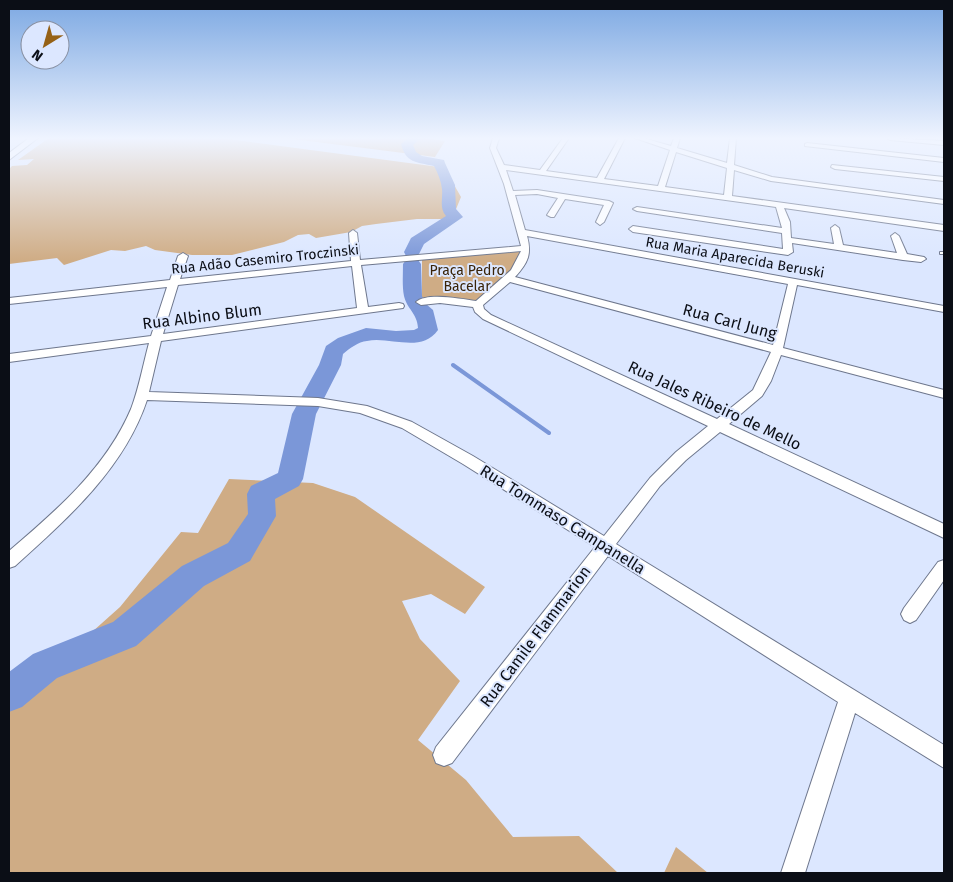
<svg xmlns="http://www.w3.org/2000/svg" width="953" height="882" viewBox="0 0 953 882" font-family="'Fira Sans',sans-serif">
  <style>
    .green { fill: #cfac85 }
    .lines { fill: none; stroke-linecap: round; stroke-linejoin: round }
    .stream { stroke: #7b97d8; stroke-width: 4 }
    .river { fill: #7b97d8; fill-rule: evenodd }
    .service-casing { stroke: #6e778d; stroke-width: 2 }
    .minor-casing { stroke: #6e778d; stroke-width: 2 }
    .secondary-casing { stroke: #6e778d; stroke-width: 2 }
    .service { fill: #fff; fill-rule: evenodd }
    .minor { fill: #fff; fill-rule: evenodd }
    .secondary { fill: #fff; fill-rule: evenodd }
    .labels { text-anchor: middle; stroke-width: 4; stroke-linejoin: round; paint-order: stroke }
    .far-street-label { font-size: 14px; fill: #0b0e16; stroke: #dce7ff }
    .far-park-label { font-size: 14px; fill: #3a2408; stroke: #dce7ff }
    .street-label { font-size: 16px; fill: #0b0e16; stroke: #dce7ff }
  </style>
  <rect width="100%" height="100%" fill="#dce7ff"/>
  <path class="green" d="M49,138H221L439,167L449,176L461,197L452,219H417L376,224L362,226L351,232L316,238L309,234L298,235L284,242L232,255H192L155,250L146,246L125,251L111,250L64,265L57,258L9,264V169L12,166L27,165L34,159L18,160Z
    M285,138H426L445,141L435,157Z
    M521,251L513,268L476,303L422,299V259Z
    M229,479L313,483L355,497L485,587L465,614L431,594L402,601L420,639L460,681L418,740L466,780L513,837L579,836L618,873H9V684L74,648L120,607L181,532L198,533Z
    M676,847L708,873H664Z"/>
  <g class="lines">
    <path class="stream" d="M419,336L422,339
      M453,365L549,433"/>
    <path class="river" d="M408,138H421L413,145L416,152L422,156L444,160L445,163L455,185L456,209L463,217L424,244L418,256H406L404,252L411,238L446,216C439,208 443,199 442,189C441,181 438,173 434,166C416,162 406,163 401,144Z
      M412,259L418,260L421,264L422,296L426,304L433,310L438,330C421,354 390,336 367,341C358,342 350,348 343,354L341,365L316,414L303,479L299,486L275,499L276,516L250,561L204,586L136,646L57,678L22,707L9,712V672L33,654L113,622L182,566L228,543L248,514L247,494L251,486L278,473L292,414L319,365L326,346L338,338L366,328L396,331L414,330L418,328C417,313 407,309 404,296C402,286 403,274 403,264L406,260Z"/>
    <g class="service-casing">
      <path id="service" d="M940,252H944V254H940Z"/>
    </g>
    <g class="minor-casing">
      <path id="minor" d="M493,138H499L496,148L504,165L540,170L563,138H569L546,171L597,178L619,138H625L604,179L658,186L670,150L635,138H643L671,146L674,138H680L677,148L727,163L730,138H736L734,165L772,177L944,200V204L771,181L734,170L732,196L944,225V231L784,208L790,222L791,238L834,244L831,228L835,225L839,228L843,245L897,253L891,236L895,233L899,236L907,254L924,257L926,259L921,262L903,260L792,243L793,252L788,255L633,232L629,229L633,226L783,249L782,233L637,211L633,209L637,207L782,228L776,207L506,170L513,191L537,190L609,201L613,203L604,222L600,225L596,222L604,205L565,199L554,217H551L547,215L558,198L537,194L515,195L525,230L944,306V312L797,285L783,348L944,390V398L781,355L771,381L762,396L729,424L944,524V538L720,432L686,460L660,486L616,544L944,745V768L855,713L805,873H781L838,702L608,556L452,763L444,766L436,763L433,755L436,747L595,547L463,464L402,428L360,413L318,406L147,400C124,469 67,519 15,566L9,568V551C56,511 106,468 131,409C139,388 143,365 149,343L9,362V354L151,336L167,287L9,304V298L170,280L178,256L183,253L188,256L180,279L351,261L349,233L353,230L357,233L360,260L521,246L504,184L490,148ZM676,152L727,168L724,195L665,187ZM527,236L788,284L773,345L515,277C528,263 532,254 527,236ZM521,251L511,270L476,301C461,299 427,292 416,302L421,305L440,303L473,307L475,312L483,319L708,426L676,452L650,478L604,536L473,456L412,422L367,406L318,398L149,392L161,341L403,308L404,306L403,304L399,303L368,307L361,265ZM352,266L357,308L163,334L178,285ZM510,282L771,352L753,390L717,419L491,315L484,309L483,305Z
        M887,138L944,141V145L890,140Z
        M807,143L944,158V162L805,146V144Z
        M832,165L944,177V181L835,169L831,167Z
        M944,560V580L916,620L910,623L904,620L901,614L904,608L938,562Z"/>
    </g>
    <g class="secondary-casing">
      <path id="secondary" d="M29,138H38L9,160V153Z"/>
    </g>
    <use href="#service" class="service"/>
    <use href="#minor" class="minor"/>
    <use href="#secondary" class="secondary"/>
  </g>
  <linearGradient id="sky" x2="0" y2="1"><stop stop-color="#7ca8e2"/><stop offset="0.53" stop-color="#eff4ff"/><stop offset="1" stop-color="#eff4ff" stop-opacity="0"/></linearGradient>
  <rect width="953" height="261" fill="url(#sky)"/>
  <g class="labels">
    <g class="far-street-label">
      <text transform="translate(735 257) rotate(10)" y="5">Rua Maria Aparecida Beruski</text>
      <text transform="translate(265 259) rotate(-6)" y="5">Rua Adão Casemiro Troczinski</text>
    </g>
    <g class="far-park-label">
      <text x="467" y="275">Praça Pedro<tspan x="467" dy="16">Bacelar</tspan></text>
    </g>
    <g class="street-label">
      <text transform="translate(202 316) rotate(-7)" y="6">Rua Albino Blum</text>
      <text transform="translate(730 321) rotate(15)" y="6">Rua Carl Jung</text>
      <text transform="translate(715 405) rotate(25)" y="6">Rua Jales Ribeiro de Mello</text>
      <text transform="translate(563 519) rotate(32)" y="6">Rua Tommaso Campanella</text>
      <text transform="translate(535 636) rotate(-53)" y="6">Rua Camile Flammarion</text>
    </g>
  </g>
  <rect width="953" height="882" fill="none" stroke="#0b0e16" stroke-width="20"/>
  <g transform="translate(45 45) rotate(217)"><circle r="24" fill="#dce7ff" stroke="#8890a2"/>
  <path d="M0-4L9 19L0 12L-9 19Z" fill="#956116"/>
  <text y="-8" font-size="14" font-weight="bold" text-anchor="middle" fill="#0b0e16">N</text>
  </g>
</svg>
